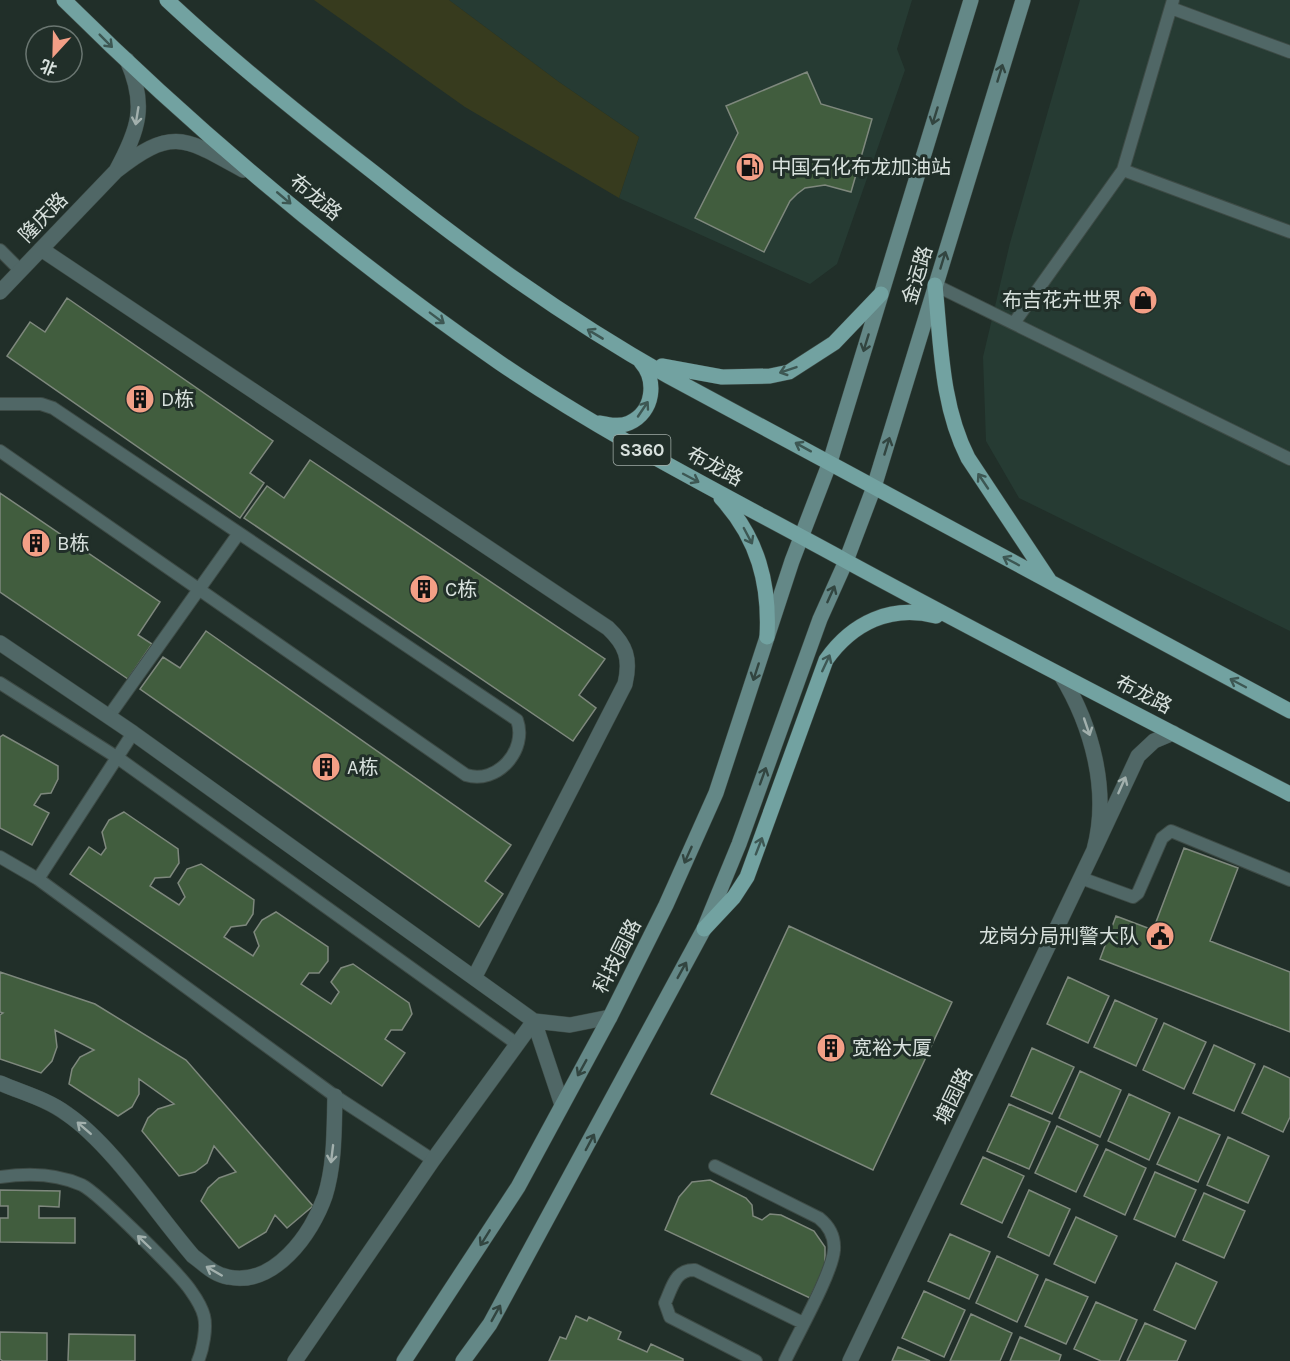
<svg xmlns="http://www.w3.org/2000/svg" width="1290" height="1361" viewBox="0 0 1290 1361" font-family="Karla,'Noto Sans SC',sans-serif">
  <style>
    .built { fill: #263b33 }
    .green { fill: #373b1e }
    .building { fill: #415d3e; stroke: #7e887d; stroke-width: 1.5 }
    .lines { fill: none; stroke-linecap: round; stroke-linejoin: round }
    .service-casing { stroke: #3e4b46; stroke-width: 14 }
    .minor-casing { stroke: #3e4b46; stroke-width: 16 }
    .secondary-casing { stroke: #3e4b46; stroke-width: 16 }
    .primary-casing { stroke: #3e4b46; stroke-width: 16 }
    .service { stroke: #506766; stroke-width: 12 }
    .minor { stroke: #506766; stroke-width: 15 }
    .secondary { stroke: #648887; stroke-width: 15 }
    .primary { stroke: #72a2a1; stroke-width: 15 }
    .oneway { stroke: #3d5753 }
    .oneway2 { stroke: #324540 }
    .oneway3 { stroke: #a2b0ad }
    .labels { text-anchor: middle; stroke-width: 6; stroke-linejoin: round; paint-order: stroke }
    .shield { fill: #212f29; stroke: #a1aca7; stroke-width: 1.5 }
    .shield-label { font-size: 18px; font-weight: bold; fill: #d8e1dd }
    .poi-label { font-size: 20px; fill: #d8e1dd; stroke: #212f29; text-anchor: start }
    .street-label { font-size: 20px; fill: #d8e1dd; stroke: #212f29 }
  </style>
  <rect width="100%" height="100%" fill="#212f29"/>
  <path class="built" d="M449,0H912L897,49L905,70L837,264L810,284L619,198L639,137L559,82Z
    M1080,0H1290V631L1019,498L986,441L983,357L1010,243Z"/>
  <path class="green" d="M314,0H449L559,82L639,137L619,198L465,107Z"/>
  <path class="building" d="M807,72L821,104L872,119L851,192L825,185L805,188L797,194L790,201L764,252L695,218L738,133L726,106Z
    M67,298L273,441L250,473L264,483L240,518L7,356L30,322L45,332Z
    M310,460L605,659L579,695L596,708L573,741L244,518L267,486L284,498Z
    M0,493L160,602L138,635L152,644L128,679L0,592Z
    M206,631L511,845L485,881L503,894L479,927L140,689L163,657L180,668Z
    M3,735L58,766V779L51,793L41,794L34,805L49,813L32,845L0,828V737Z
    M124,812L178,849L179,863L170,877L155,878L150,886L179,905L185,897L178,883L187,869L201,864L254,900L253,914L246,925L231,927L224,937L253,956L259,946L254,932L262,920L276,912L328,947V961L319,973H309L301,984L331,1004L339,992L331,982L341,968L353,964L409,1003L412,1014L402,1030H391L385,1039L405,1053L382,1086L70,874L89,847L101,855L106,848L102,832L109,820Z
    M1184,848L1238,868L1210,941L1290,972V1032L1100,959L1116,916L1153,930Z
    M789,926L952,1002L873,1170L711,1094Z
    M0,972L95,1004L186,1060L313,1206L287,1228L275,1215L266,1232L239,1248L201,1201L208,1188L219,1178L236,1172L214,1146L207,1163L195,1172L179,1176L142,1131L148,1118L158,1109L174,1104L139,1079V1094L132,1107L118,1116L69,1084L72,1069L80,1057L94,1050L55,1030L57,1047L52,1061L41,1073L0,1059V1015L3,1013L0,1012Z
    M1068,977L1109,996L1088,1043L1047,1024Z
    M1115,1000L1157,1019L1136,1066L1094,1047Z
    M1164,1023L1206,1042L1184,1089L1143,1070Z
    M1214,1045L1255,1064L1234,1111L1193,1093Z
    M1032,1048L1074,1067L1052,1114L1011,1096Z
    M1264,1066L1290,1078V1117L1283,1132L1242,1113Z
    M1080,1071L1121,1090L1100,1137L1059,1118Z
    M1129,1094L1170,1113L1149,1160L1108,1141Z
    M1009,1104L1050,1122L1029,1169L987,1151Z
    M1179,1117L1220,1135L1198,1182L1157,1164Z
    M1057,1126L1098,1145L1076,1192L1035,1173Z
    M1228,1137L1269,1156L1248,1203L1207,1185Z
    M1106,1149L1146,1168L1125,1215L1084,1196Z
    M983,1157L1024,1176L1002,1223L961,1204Z
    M1155,1172L1196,1190L1175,1237L1134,1219Z
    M710,1180L746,1198L752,1205L753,1216L762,1220L770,1214L781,1215L814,1231L825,1247V1266L810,1298L665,1230L679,1197L692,1182Z
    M0,1190L60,1191L59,1207L39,1206V1218H75V1243L0,1242V1218H8V1206H0Z
    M1029,1190L1070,1209L1049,1256L1008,1237Z
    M1204,1193L1245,1211L1224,1258L1183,1240Z
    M1076,1217L1117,1236L1095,1283L1054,1264Z
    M950,1234L990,1252L969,1299L928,1281Z
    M997,1256L1038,1275L1017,1322L976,1303Z
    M1176,1263L1217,1282L1195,1329L1154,1310Z
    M1046,1279L1088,1297L1066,1344L1025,1326Z
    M924,1291L965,1310L944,1357L902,1338Z
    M1096,1302L1137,1320L1119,1361H1101L1074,1349Z
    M971,1314L1012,1333L1000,1361H950Z
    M576,1316L587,1321L589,1317L621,1332L618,1339L647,1352L651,1344L683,1359V1361H549L560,1337L566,1339Z
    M1145,1323L1186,1341L1177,1361H1127Z
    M0,1332L47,1333V1361H3L0,1359Z
    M69,1334L135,1335V1361H68Z
    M1020,1337L1061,1355L1059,1361H1010Z
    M898,1347L930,1361H892Z"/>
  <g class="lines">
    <g class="service-casing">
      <path id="service" d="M1171,8L1290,52
        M1123,170L1290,232
        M0,250L20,270
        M935,285L1290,459
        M1014,323L1123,170L1173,0
        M0,404H41L53,408L517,720C528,750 497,785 466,775L0,451
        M0,683L118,758L517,1044
        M109,716L239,533
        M0,857L38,879L335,1096L433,1160
        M1081,878L1133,897L1138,893L1162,838L1171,831L1290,880
        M38,879L133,733
        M715,1166L819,1218C829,1226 835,1236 834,1250C832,1274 797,1335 785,1361
        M0,1177C27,1173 56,1173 82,1185C98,1193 180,1274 191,1291C196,1298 202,1308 204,1316C207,1328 203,1349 198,1361
        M756,1361L670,1317L665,1303C672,1288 675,1269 695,1270L803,1323"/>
    </g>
    <g class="minor-casing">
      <path id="minor" d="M127,60C147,105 139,129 116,171C172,127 184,137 243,170
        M41,249L608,628C626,645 631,659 625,684L474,978
        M0,292L116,171
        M0,643L133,733L534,1021L570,1025L610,1017
        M1061,675C1092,726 1110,791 1094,850L1138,756L1154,741L1173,733
        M534,1021L562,1105
        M0,1083C23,1093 47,1099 67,1114C112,1145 156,1213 193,1256C204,1264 214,1275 228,1277C274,1287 312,1234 325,1196C335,1164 334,1129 335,1096
        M295,1361L433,1160L534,1021
        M850,1361L1094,850"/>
    </g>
    <g class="secondary-casing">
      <path id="secondary" d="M404,1361L518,1187L610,1017L666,905L716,793L792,561L830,462L971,0
        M463,1361L490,1324L704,929L739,844L820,619L846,561L874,487L1023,0"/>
    </g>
    <g class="primary-casing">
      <path id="primary" d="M64,0C198,133 345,256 500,363C610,438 729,497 846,561C993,641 1142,717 1290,794
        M167,0C232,61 302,117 373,172C467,247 563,317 668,376L1290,711
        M935,285C941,344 941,405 968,458L1049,580
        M662,366L722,377L770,376L789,372L834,343L881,294
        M600,423C610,425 620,427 629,423C654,412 657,380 641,362
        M721,498C758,538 770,584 767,637
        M704,929L734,897L747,877L826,660C852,623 891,604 936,616"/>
    </g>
    <use href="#service" class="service"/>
    <use href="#minor" class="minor"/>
    <use href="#secondary" class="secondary"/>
    <use href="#primary" class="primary"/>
  </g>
  <defs><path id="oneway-shaft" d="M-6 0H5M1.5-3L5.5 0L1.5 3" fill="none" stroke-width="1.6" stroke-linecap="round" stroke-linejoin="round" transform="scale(1.5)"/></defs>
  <g class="oneway">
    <use href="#oneway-shaft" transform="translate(106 41) rotate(45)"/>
    <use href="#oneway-shaft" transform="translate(284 198) rotate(40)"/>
    <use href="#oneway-shaft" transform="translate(437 318) rotate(37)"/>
    <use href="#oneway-shaft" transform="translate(595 334) rotate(-149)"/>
    <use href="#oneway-shaft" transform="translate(788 370) rotate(161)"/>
    <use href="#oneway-shaft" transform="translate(643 409) rotate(-56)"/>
    <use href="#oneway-shaft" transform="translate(803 447) rotate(-151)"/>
    <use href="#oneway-shaft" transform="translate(691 478) rotate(28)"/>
    <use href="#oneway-shaft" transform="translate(983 481) rotate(-124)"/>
    <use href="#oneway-shaft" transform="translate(748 536) rotate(62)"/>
    <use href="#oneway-shaft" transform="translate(1011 561) rotate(-152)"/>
    <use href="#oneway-shaft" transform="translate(826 663) rotate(-65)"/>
    <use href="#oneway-shaft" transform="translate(1238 683) rotate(-152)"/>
    <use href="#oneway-shaft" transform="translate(759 846) rotate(-69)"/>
  </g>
  <g class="oneway2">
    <use href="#oneway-shaft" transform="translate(1000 73) rotate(-73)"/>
    <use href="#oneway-shaft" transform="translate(935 116) rotate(107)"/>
    <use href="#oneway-shaft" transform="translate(943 260) rotate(-73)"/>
    <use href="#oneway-shaft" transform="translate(866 343) rotate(107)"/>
    <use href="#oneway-shaft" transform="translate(887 446) rotate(-73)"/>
    <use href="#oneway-shaft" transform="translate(831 594) rotate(-66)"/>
    <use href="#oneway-shaft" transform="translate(756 672) rotate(108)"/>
    <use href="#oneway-shaft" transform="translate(763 776) rotate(-70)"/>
    <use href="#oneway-shaft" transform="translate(688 855) rotate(114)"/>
    <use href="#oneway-shaft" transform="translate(682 970) rotate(-61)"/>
    <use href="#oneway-shaft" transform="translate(582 1068) rotate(119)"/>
    <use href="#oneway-shaft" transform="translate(590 1142) rotate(-62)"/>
    <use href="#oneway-shaft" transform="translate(485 1238) rotate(122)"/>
    <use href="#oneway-shaft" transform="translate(496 1313) rotate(-61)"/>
  </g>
  <g class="oneway3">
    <use href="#oneway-shaft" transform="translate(137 116) rotate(99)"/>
    <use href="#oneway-shaft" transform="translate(1087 727) rotate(71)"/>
    <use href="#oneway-shaft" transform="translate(1122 785) rotate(-66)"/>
    <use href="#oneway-shaft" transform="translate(84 1128) rotate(-139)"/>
    <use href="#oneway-shaft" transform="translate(332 1154) rotate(97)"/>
    <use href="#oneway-shaft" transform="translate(144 1242) rotate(-136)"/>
    <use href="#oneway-shaft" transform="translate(214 1271) rotate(-150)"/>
  </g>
  <defs>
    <g id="fuel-disc" transform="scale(1.5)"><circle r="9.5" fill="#f39f86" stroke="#212f29"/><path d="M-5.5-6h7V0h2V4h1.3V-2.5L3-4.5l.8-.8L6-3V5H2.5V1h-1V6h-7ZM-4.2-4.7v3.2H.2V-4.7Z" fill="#111"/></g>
    <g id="shop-disc" transform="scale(1.5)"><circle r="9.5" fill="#f39f86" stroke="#212f29"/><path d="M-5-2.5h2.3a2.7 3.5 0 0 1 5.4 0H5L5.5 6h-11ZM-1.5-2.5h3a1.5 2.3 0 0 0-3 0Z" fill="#111"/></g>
    <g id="building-disc" transform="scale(1.5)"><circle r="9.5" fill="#f39f86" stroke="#212f29"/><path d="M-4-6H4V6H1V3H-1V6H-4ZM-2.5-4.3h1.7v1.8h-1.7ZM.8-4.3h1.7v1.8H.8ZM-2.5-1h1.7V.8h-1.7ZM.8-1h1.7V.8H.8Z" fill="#111"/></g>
    <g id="civic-disc" transform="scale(1.5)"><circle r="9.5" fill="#f39f86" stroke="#212f29"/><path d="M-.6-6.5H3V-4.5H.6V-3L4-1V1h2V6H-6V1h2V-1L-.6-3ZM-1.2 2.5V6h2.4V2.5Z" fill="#111"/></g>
  </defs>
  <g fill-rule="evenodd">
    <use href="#fuel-disc" x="750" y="167"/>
    <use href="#shop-disc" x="1143" y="300"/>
    <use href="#building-disc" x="140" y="399"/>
    <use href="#building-disc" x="36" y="543"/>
    <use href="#building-disc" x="424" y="589"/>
    <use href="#building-disc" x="326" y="767"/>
    <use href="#civic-disc" x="1160" y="936"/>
    <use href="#building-disc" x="831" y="1048"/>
  </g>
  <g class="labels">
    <rect class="shield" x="613.5" y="435" width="57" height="30" rx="4.5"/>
    <g class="shield-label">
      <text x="642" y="456">S360</text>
    </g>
    <g class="poi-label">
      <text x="771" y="174">中国石化布龙加油站</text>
      <text x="1122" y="307" text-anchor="end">布吉花卉世界</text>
      <text x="161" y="406">D栋</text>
      <text x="57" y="550">B栋</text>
      <text x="445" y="596">C栋</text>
      <text x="347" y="774">A栋</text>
      <text x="1139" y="943" text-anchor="end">龙岗分局刑警大队</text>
      <text x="852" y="1055">宽裕大厦</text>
    </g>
    <g class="street-label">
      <text transform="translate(316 197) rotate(39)" y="7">布龙路</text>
      <text transform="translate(43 217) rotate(-46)" y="7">隆庆路</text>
      <text transform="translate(917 275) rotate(-73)" y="7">金运路</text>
      <text transform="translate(715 466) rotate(28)" y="7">布龙路</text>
      <text transform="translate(1144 694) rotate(27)" y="7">布龙路</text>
      <text transform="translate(617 956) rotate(-63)" y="7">科技园路</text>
      <text transform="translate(953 1096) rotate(-64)" y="7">塘园路</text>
    </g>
  </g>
  <g transform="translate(54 54) rotate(202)"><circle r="28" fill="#212f29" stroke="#6a7671" stroke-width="1.5"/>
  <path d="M0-4.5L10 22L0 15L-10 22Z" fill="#f39f86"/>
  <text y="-9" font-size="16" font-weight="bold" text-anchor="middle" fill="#d8e1dd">北</text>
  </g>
</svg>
